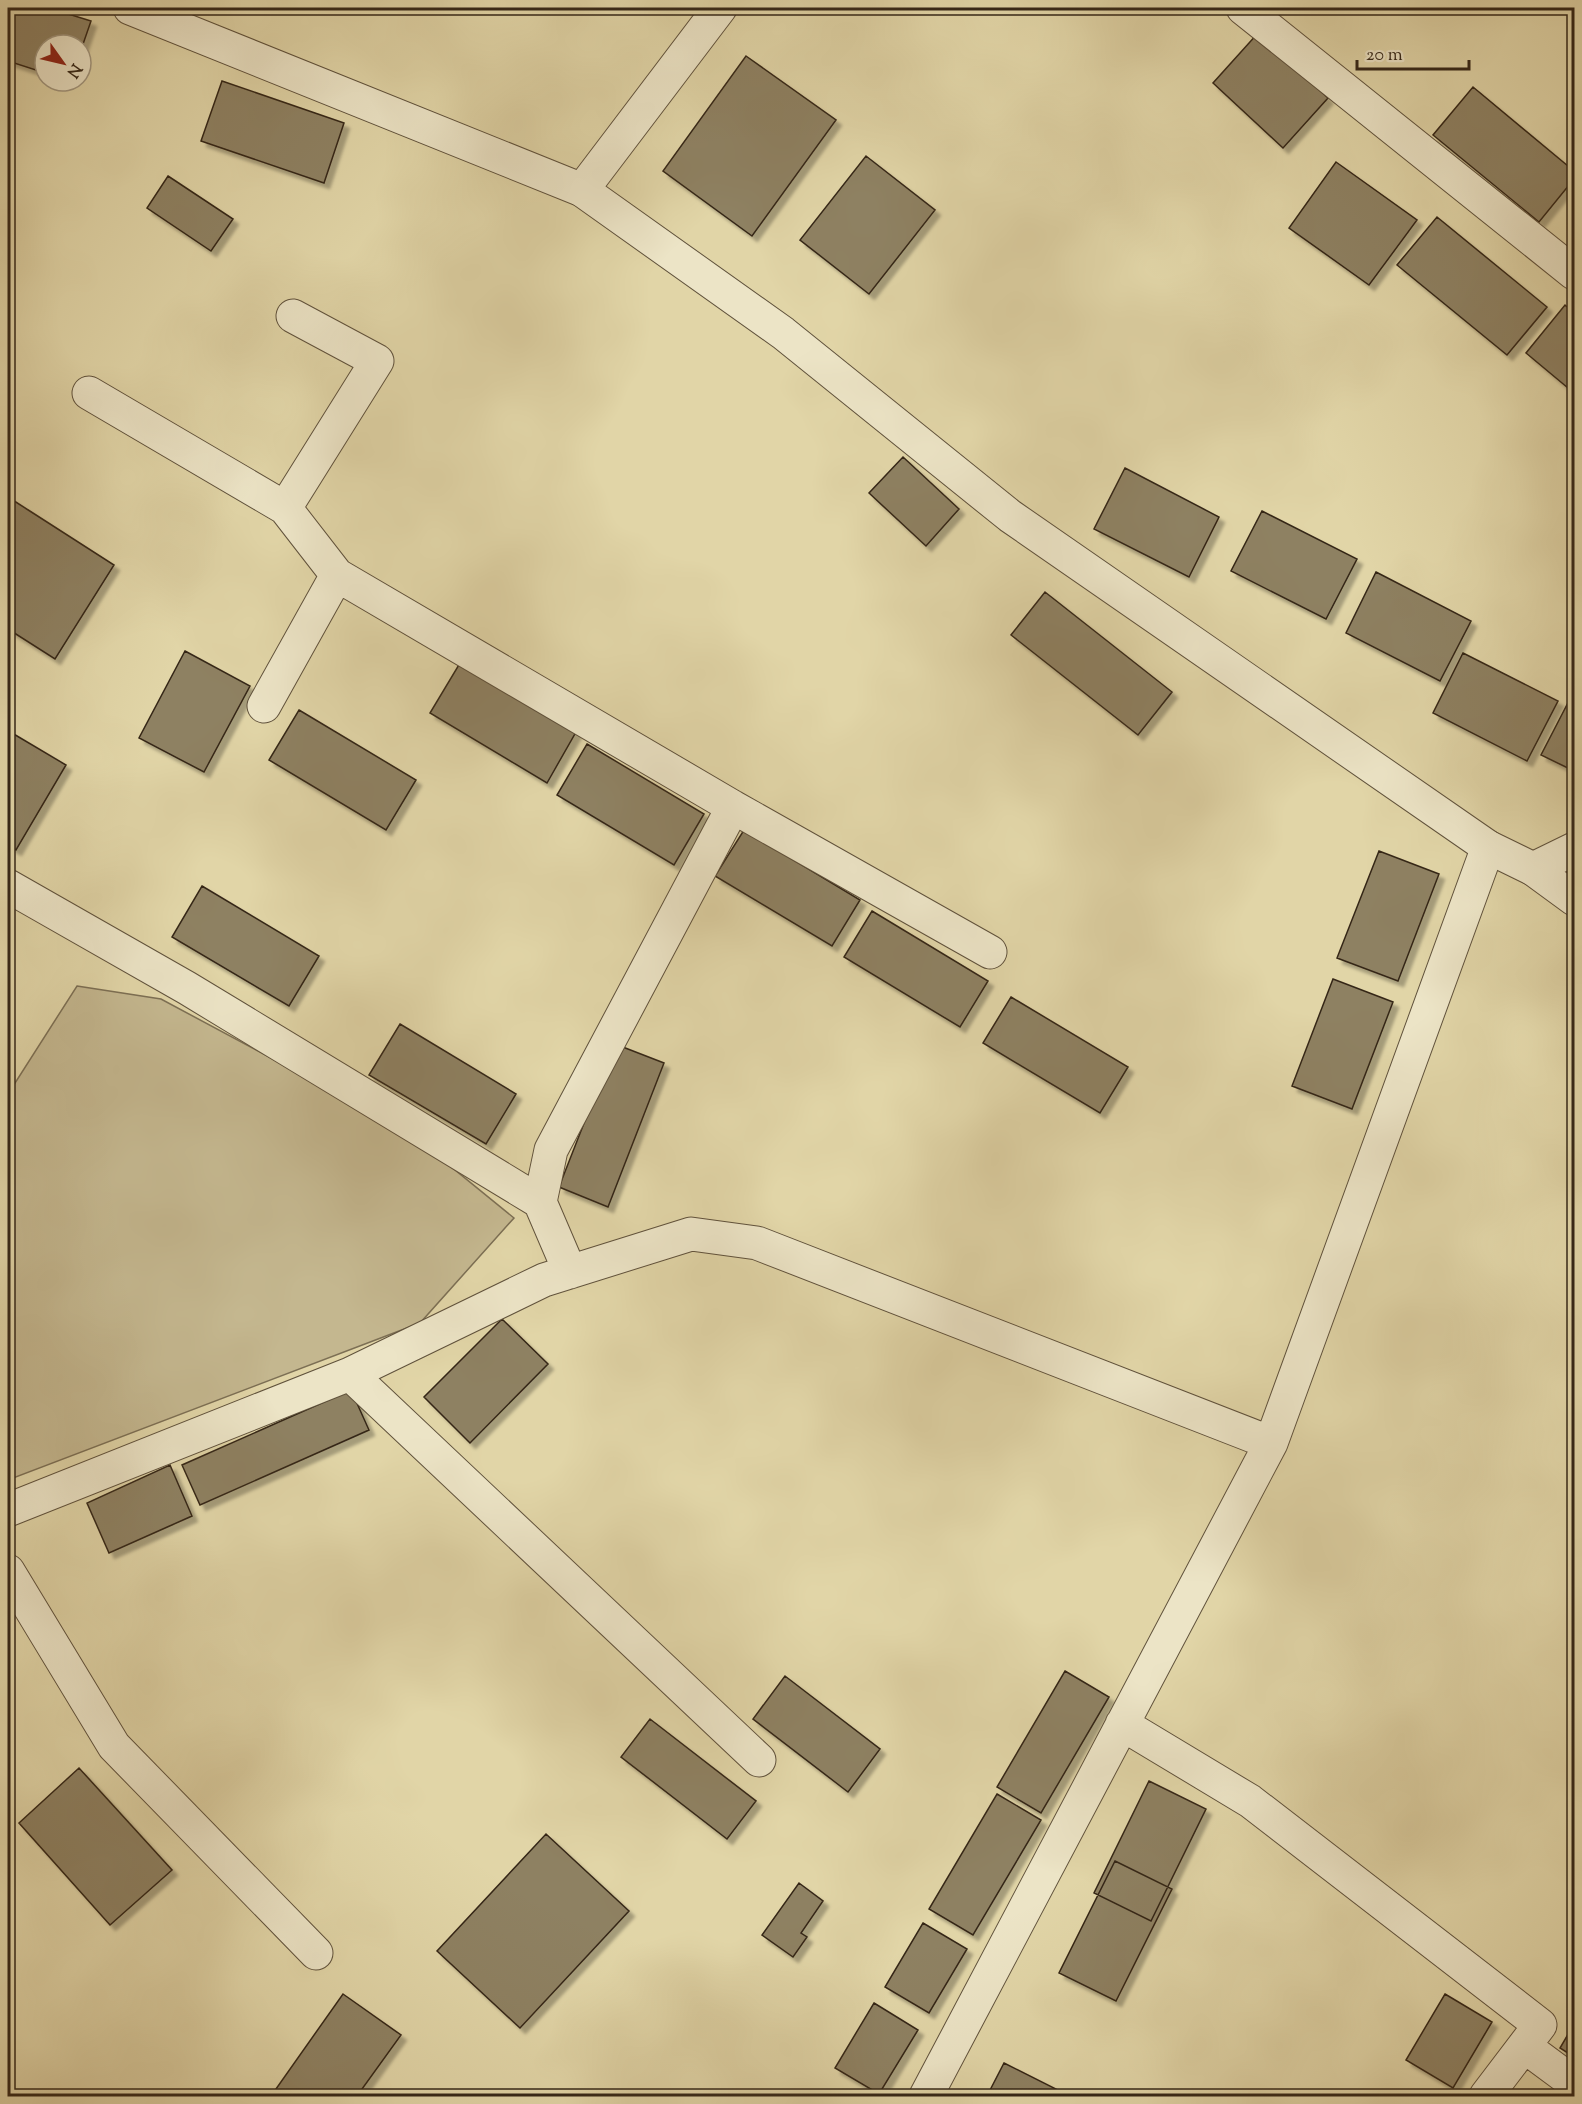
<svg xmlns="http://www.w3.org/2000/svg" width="1582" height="2104" viewBox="0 0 1582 2104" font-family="'Sorts Mill Goudy',serif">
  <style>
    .green { fill: #c4b78f; stroke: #7c6f54; stroke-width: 1.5 }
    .building { fill: #8e8162; stroke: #352718; stroke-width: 1.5; filter: url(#shadow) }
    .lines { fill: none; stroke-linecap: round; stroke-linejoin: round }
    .minor-casing { stroke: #60523c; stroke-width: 35 }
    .tertiary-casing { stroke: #60523c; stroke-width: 35 }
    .minor { stroke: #ece4c6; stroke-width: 33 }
    .tertiary { stroke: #ece4c6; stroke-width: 33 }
  </style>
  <defs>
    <filter id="shadow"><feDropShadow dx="5.5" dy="5.5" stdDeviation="1.5" flood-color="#0004"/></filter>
  </defs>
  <rect width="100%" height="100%" fill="#e1d5a7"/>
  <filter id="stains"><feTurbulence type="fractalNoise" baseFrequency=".00333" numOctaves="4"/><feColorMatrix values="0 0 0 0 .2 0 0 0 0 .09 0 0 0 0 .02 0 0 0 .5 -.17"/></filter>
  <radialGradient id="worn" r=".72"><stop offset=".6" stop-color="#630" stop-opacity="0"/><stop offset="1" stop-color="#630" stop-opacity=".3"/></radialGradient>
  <path class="green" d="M77,986L161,999L407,1131L514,1218L420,1323L8,1480V1094Z"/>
  <path class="building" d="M8,8H49L91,21L81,50V45H45V73L8,61Z
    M1258,33L1328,98L1283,148L1213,83Z
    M746,56L836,120L752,236L663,171Z
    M222,81L344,123L324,183L201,141Z
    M1473,87L1574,171V179L1539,222L1433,135Z
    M866,156L935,210L869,294L800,240Z
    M1336,162L1417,220L1369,285L1289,228Z
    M168,176L233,219L211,251L147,208Z
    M1437,217L1547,307L1507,355L1397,265Z
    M1565,305L1574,313V393L1526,353Z
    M903,457L959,509L926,546L869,493Z
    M1125,468L1219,517L1189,577L1094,529Z
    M8,497L114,565L55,659L8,629Z
    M1262,511L1357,559L1326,619L1231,571Z
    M1376,572L1471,621L1440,681L1346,633Z
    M1045,592L1172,692L1138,735L1011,635Z
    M185,651L250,686L204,772L139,738Z
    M1463,653L1558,701L1527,761L1433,713Z
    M460,663L576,732L547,783L430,713Z
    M1572,695L1574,696V771L1541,755Z
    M299,710L416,780L386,830L269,760Z
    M12,733L66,765L16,850L8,845V741Z
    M587,744L704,814L674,865L557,795Z
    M744,830L860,900L832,946L715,876Z
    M1379,851L1439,874L1398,981L1337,958Z
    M202,886L319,956L289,1006L172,937Z
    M872,911L988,981L960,1027L844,957Z
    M1333,979L1393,1002L1352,1109L1292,1086Z
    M1011,997L1128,1067L1100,1113L983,1043Z
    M400,1024L516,1094L486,1144L369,1075Z
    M615,1044L664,1063L608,1207L559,1187Z
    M502,1319L548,1364L470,1443L424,1397Z
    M351,1390L369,1430L200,1505L182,1465Z
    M170,1465L192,1516L109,1553L87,1503Z
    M1065,1671L1109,1697L1041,1813L997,1787Z
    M785,1676L880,1749L848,1792L753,1719Z
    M650,1719L756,1801L727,1839L621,1757Z
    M79,1768L172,1870L110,1925L19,1823Z
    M1149,1781L1206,1809L1151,1921L1094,1893Z
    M997,1794L1041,1820L973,1935L929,1909Z
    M546,1834L629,1911L520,2028L437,1951Z
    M1115,1861L1172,1889L1116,2001L1059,1973Z
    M799,1883L823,1901L801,1933L807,1937L793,1957L762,1935Z
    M923,1923L967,1949L929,2013L885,1987Z
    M343,1994L401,2035L357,2096H271Z
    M1445,1994L1492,2022L1453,2088L1406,2060Z
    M874,2003L918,2030L879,2094L835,2068Z
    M1574,2024V2057L1560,2048Z
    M1004,2063L1060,2091L1058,2096H987Z"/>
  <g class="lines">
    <g class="minor-casing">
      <path id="minor" d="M1243,8L1574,273
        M582,190L720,8
        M89,393L285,508L337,575
        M285,508L377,361L293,316
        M264,706L337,575L733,807
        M1533,869L1574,849
        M8,886L187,988L540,1202
        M570,1272L540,1202L551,1150L733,807L990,952
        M350,1374L759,1760
        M8,1510L350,1374L544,1280L691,1234L757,1243L1271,1443
        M8,1571L114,1746L316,1953
        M1122,1724L1250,1801L1540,2025L1486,2096
        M1524,2046L1574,2083
        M926,2096L1271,1443L1488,847"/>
    </g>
    <g class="tertiary-casing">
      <path id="tertiary" d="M130,8L582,190L783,333L1010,516L1488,847L1533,869L1574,899"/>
    </g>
    <use href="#minor" class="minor"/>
    <use href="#tertiary" class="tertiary"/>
  </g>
  <rect width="1582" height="2104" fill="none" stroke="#e1d5a7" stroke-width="30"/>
  <rect x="9" y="9" width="1564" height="2086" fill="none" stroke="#352718" stroke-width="3"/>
  <rect x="15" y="15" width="1552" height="2074" fill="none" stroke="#352718" stroke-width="1.5"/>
  <g transform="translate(63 63) rotate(124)"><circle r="28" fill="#ece4c6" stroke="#a39880" stroke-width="1.5"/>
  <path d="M0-4.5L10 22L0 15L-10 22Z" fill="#8f2418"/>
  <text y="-9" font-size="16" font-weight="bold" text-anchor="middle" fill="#352718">N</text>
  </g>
  <path d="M1357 60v9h112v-9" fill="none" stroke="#352718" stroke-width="3"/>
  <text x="1366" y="60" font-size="18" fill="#352718" stroke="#ece4c6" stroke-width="4.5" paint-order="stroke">20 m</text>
  <rect width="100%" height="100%" filter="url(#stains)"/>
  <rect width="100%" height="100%" fill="url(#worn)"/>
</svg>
